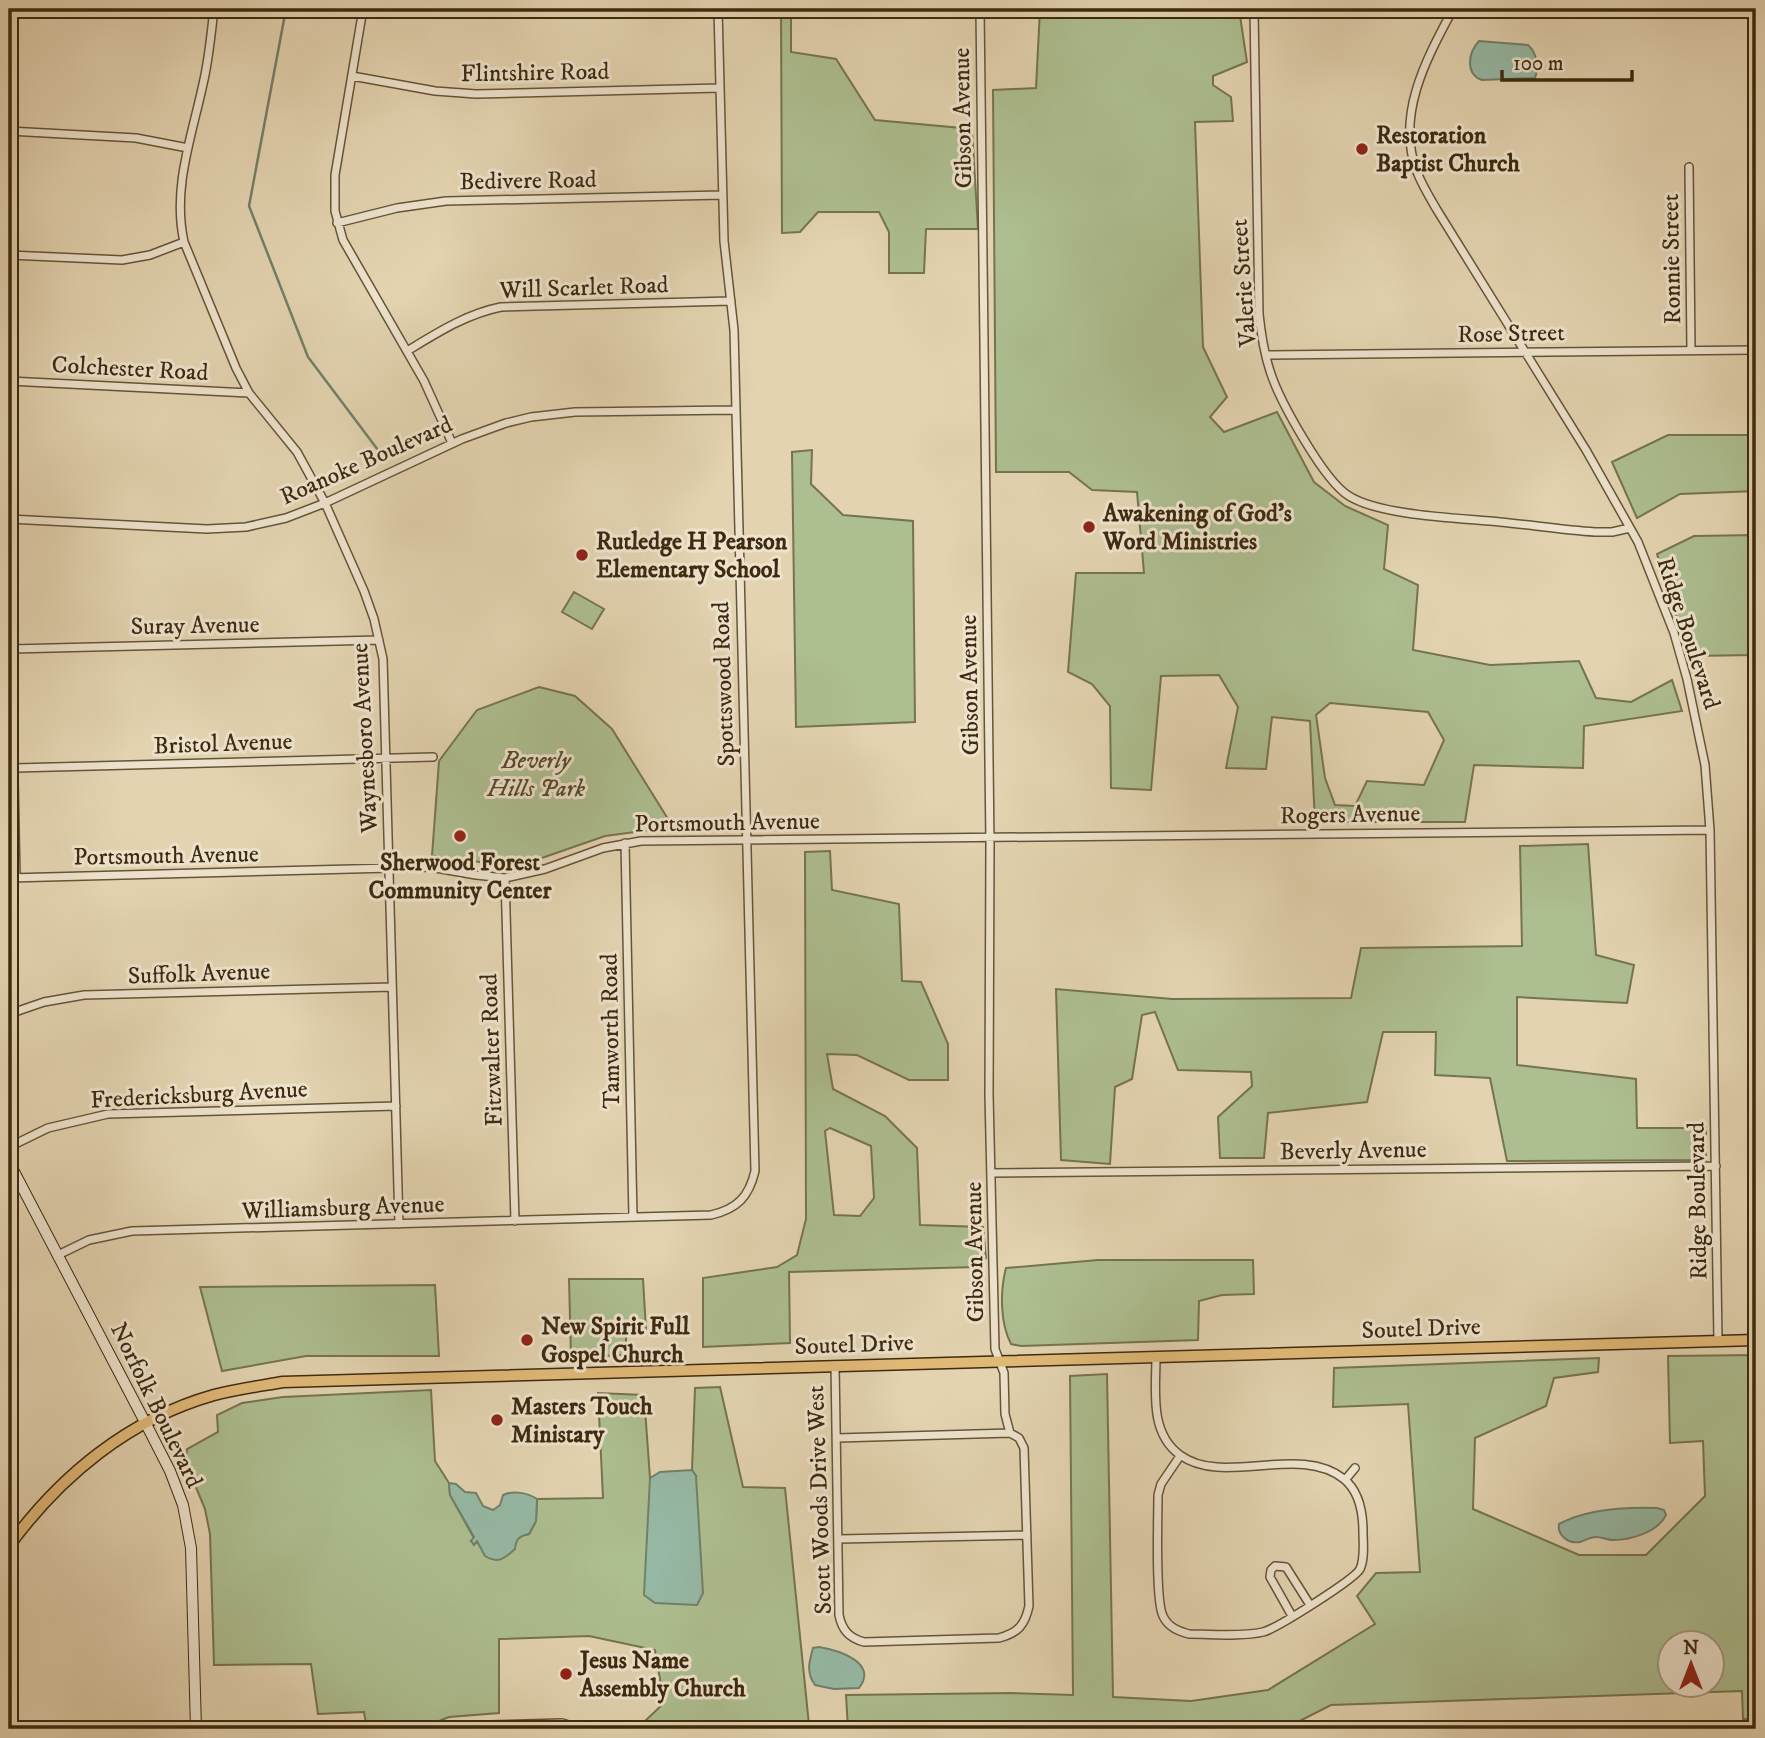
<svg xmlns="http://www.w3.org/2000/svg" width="1765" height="1738" viewBox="0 0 1765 1738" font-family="'IM FELL DW Pica',serif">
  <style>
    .green { fill: #adbe90; stroke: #757450; stroke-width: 2; fill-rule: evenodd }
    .water { fill: #96b9a5; stroke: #728069; stroke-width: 2 }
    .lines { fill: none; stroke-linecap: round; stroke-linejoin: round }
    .stream { stroke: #728069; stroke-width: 2.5 }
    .street-casing { stroke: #665438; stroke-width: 10 }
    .secondary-casing { stroke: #3d2a10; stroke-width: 12 }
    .primary-casing { stroke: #3d2a10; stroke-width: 13 }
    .street { stroke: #ede2cc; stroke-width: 7 }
    .secondary { stroke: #ede2cc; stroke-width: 10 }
    .primary { stroke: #e2ba78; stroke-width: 10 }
    .poi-dot { fill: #8f2418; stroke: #ede2cc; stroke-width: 2.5 }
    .labels { text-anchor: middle; stroke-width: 6; stroke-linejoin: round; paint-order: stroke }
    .street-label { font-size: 24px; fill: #3d2a10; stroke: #ede2cc }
    .poi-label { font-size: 24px; font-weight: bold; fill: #3d2a10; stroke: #ede2cc; text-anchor: start }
    .park-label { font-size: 24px; font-style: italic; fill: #53482a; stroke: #ede2cc }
  </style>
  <rect width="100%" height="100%" fill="#e3d3b0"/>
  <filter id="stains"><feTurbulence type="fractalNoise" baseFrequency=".00286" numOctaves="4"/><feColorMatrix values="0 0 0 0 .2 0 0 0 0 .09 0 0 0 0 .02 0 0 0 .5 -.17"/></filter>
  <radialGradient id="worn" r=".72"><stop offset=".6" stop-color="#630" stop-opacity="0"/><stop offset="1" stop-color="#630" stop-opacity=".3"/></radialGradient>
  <path class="green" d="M781,9H791V52L836,59L875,120L972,129L978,229H926L924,273H889V232L879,212H818L800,232L782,233Z
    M1040,9H1239L1247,62L1213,76V85L1231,97L1233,121L1195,122L1203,347L1227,397L1210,417L1224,432L1277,412L1314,482L1345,506L1388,525L1384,569L1418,585L1413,650L1490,665L1579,661L1596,698L1631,702L1672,680L1682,711L1584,726L1583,768L1474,765L1465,822H1315L1310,721L1272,717L1266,769L1226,768L1238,707L1219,675L1161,676L1151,790L1111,788L1110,706L1092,684L1068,672L1076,573H1144L1137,492L1092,490L1069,472H996L993,90L1036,88ZM1330,703L1428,712L1444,740L1424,785L1367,781L1355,806L1335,805L1325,778L1316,715Z
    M1668,435H1756V491L1680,494L1637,518L1612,462Z
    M812,450L811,484L843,515L913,521L915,722L796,727L792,452Z
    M1756,535V655L1689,656L1657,554L1694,536Z
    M574,592L604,609L592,629L562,612Z
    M539,687L575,696L612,729L673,827L605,836L539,859L503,865L432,856L439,761L477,710Z
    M1588,844L1596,955L1634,965L1627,1003L1517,997V1065L1636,1079L1637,1128H1706V1160L1507,1161L1490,1078L1435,1075L1436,1032H1383L1367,1102L1268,1113L1264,1158H1220L1218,1117L1252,1086L1251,1072L1178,1070L1155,1012L1142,1015L1132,1079L1115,1087L1110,1164L1061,1160L1056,989L1172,999L1351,998L1361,948L1522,946L1520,846Z
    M830,851L832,890L899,904L902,981L921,982L948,1044V1080H909L857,1055L827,1054L833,1089L885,1116L917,1148L920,1225L983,1227L986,1258L977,1267L789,1272L790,1343L703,1347V1278L777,1267L797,1255L806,1219L805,852ZM830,1128L871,1146L874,1198L860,1216L834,1215L825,1131Z
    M1098,1260H1253L1254,1294L1222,1295L1199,1301L1198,1340L1021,1346L1011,1344C1000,1323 1000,1291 1006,1268Z
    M569,1279H643L646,1330L626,1331V1355L571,1357Z
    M435,1285L439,1356H306L222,1371L200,1287Z
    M1756,1355V1719H1743L1742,1691L1331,1705L1284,1729H848L846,1695L1012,1693L1073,1695L1070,1376L1107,1374L1113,1697L1191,1701L1268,1690L1375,1624L1357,1596L1376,1573L1420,1572L1408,1404L1333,1407L1334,1368L1599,1358L1598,1372L1554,1378L1546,1406L1475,1438L1473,1509L1579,1555H1646L1705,1496L1703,1441L1670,1443L1668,1356ZM1670,1644H1712V1686H1670Z
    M720,1387L743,1487L785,1488L809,1725L781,1729H607L642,1724L664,1703L655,1650L589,1636L499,1639V1713L449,1717L419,1729H367L364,1712L318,1714L311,1664L214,1665L210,1534L205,1509L186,1463L187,1449L218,1432L217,1415L242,1403L283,1397L431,1390L435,1461L449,1483L450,1495L474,1538L471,1541L480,1544L515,1541L520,1536L529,1534L536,1521L537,1499L603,1498L598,1393L644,1395L650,1478L696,1476L692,1470L695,1388Z"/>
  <path class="water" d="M1479,41L1528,45C1537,53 1539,67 1535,78L1482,80C1465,74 1468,53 1479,41Z
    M692,1470L696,1476L703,1593L697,1605L655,1603L644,1595L650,1478L660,1472Z
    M449,1483L456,1484L465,1492L476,1493L483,1506L493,1510L500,1505L503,1495C514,1490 528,1493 537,1499L536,1521L529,1534C519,1536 516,1539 515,1549C504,1559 498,1564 485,1556L477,1541L474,1545L471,1541L474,1537L450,1495Z
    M1657,1508L1664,1510L1666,1515C1658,1532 1631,1540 1613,1540C1607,1540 1602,1537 1596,1537C1590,1537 1586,1540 1580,1542C1568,1544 1557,1535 1559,1524C1587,1509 1626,1507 1657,1508Z
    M819,1647C837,1650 879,1662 859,1688L834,1689L815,1685C806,1673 809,1662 813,1648Z"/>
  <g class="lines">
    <path class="stream" d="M286,9L249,206L308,357L384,458"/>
    <g class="street-casing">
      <path id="street" d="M214,9C211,34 209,59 203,84C192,136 172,188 184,242L236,368L249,393L297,452L325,503L364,591L374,619L383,659L399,1224
        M363,9L335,175V211L343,240L424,381L452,443
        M1254,9L1259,314C1261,333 1264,353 1270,371C1279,400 1324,481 1349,496C1381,516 1460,518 1500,522C1532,525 1563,530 1595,532H1612L1630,528
        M1453,9C1427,58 1395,115 1417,172C1422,185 1430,198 1437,210L1586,450L1638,542L1674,633L1687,679L1705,765L1710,830L1718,1341
        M352,76L435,91L476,94L720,88
        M9,131L136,138L188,148
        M1689,167L1691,350
        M337,223L397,208L446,201L722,195
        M9,255L122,260L150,255L184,242
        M407,351C437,333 466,314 501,307L731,301
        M1266,355L1756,350
        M9,381L249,393
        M9,519L207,529L246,527L286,518L325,503L462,439L506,423L531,417L575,412L736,410
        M9,536L16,878
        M11,649L379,640
        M15,768L433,757
        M625,843L633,1217
        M9,878L430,867L476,875L505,878L545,869L603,848L641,841L1710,830
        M505,878L515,1221
        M9,1014L44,1002L84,995L392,987
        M9,1147L48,1128L108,1114L396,1106
        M992,1173L1716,1166
        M58,1255L89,1240L132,1231L711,1215C737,1209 749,1197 755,1171L734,330L724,241L718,9
        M1156,1357C1156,1390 1149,1433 1180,1455C1224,1487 1299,1443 1344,1479C1360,1492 1363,1513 1363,1532C1363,1543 1365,1558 1360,1569C1355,1579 1276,1629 1263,1632C1240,1637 1213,1634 1189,1634C1178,1631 1168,1627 1163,1616C1155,1600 1158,1518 1158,1495L1161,1484L1180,1456
        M835,1365L839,1615C842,1630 849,1638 864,1642L999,1638C1018,1633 1025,1625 1029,1606L1024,1448L1019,1438L1010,1433L1005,1414L1004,1373L995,1349L989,1095L990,844L980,9
        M837,1438L1010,1433
        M1345,1480L1355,1468
        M839,1539L1027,1535
        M1292,1616L1270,1577L1271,1570L1275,1566L1286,1567L1310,1605
        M480,1729L490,1725L562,1723L566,1724L569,1729"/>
    </g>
    <g class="secondary-casing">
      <path id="secondary" d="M9,1162L146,1424L170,1471L183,1505L191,1548L196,1729"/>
    </g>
    <g class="primary-casing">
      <path id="primary" d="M9,1546C60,1476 129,1419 214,1395C237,1389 260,1386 283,1382L1756,1340"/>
    </g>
    <use href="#street" class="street"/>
    <use href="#secondary" class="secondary"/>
    <use href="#primary" class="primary"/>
  </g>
  <g class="poi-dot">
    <circle cx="1362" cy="149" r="7"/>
    <circle cx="1089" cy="527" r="7"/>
    <circle cx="582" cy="555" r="7"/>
    <circle cx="460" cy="836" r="7"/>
    <circle cx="527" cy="1340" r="7"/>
    <circle cx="497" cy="1420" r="7"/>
    <circle cx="566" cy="1674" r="7"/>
  </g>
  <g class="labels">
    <g class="street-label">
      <text transform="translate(535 72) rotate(-1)" y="8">Flintshire Road</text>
      <text transform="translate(962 118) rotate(-91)" y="8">Gibson Avenue</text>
      <text transform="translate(528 180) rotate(-1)" y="8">Bedivere Road</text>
      <text transform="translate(1671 259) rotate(-91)" y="8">Ronnie Street</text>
      <text transform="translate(1243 283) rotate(-94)" y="8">Valerie Street</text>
      <text transform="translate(584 287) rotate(-2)" y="8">Will Scarlet Road</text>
      <text transform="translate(1511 333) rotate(-1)" y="8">Rose Street</text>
      <text transform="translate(130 368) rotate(3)" y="8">Colchester Road</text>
      <text transform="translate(366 460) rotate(-24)" y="8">Roanoke Boulevard</text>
      <text transform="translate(195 625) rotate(-1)" y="8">Suray Avenue</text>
      <text transform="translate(1689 633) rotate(72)" y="8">Ridge Boulevard</text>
      <text transform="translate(723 684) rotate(-92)" y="8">Spottswood Road</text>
      <text transform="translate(969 685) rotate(-91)" y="8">Gibson Avenue</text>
      <text transform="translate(364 738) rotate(-93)" y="8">Waynesboro Avenue</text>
      <text transform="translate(223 743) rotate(-2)" y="8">Bristol Avenue</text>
      <text transform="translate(1350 814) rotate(-1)" y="8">Rogers Avenue</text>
      <text transform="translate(727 822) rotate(-1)" y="8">Portsmouth Avenue</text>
      <text transform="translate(166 855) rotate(-1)" y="8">Portsmouth Avenue</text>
      <text transform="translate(199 973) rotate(-2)" y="8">Suffolk Avenue</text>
      <text transform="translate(610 1031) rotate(-91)" y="8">Tamworth Road</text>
      <text transform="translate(491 1050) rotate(-92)" y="8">Fitzwalter Road</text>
      <text transform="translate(199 1094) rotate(-3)" y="8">Fredericksburg Avenue</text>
      <text transform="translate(1353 1150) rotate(-1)" y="8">Beverly Avenue</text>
      <text transform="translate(1697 1201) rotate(-91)" y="8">Ridge Boulevard</text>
      <text transform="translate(343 1207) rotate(-2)" y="8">Williamsburg Avenue</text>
      <text transform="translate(974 1252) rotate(-91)" y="8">Gibson Avenue</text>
      <text transform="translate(1421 1328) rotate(-2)" y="8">Soutel Drive</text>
      <text transform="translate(854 1344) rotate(-2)" y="8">Soutel Drive</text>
      <text transform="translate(157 1405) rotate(64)" y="8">Norfolk Boulevard</text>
      <text transform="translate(819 1500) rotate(-92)" y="8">Scott Woods Drive West</text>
    </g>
    <g class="poi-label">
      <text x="1376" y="143">Restoration<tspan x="1376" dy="28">Baptist Church</tspan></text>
      <text x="1103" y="521">Awakening of God's<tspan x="1103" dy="28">Word Ministries</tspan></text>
      <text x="596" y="549">Rutledge H Pearson<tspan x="596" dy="28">Elementary School</tspan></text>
      <text x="460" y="870" text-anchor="middle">Sherwood Forest<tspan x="460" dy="28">Community Center</tspan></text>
      <text x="541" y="1334">New Spirit Full<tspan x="541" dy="28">Gospel Church</tspan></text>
      <text x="511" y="1414">Masters Touch<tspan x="511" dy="28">Ministary</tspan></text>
      <text x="580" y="1668">Jesus Name<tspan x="580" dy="28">Assembly Church</tspan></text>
    </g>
    <g class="park-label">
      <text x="536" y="768">Beverly<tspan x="536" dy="28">Hills Park</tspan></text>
    </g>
  </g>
  <rect width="1765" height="1738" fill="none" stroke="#e3d3b0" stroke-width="35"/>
  <rect x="10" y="10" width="1744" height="1717" fill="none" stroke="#3d2a10" stroke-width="3.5"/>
  <rect x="18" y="18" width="1730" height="1703" fill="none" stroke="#3d2a10" stroke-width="2"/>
  <g transform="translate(1691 1664)"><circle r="33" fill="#ede2cc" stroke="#a79881" stroke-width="2"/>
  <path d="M0-5L12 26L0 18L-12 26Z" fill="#8f2418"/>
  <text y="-10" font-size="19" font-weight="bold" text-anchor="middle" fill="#3d2a10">N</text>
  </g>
  <path d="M1502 70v10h130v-10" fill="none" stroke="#3d2a10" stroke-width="3.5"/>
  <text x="1513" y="70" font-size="21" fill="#3d2a10" stroke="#ede2cc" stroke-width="5" paint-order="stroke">100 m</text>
  <rect width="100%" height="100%" filter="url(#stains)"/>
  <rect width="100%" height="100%" fill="url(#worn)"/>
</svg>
